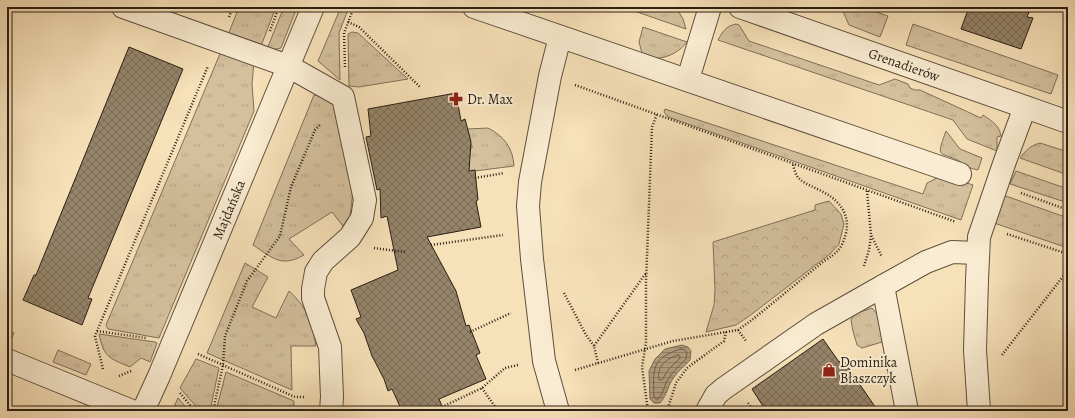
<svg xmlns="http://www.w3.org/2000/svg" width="1075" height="418" viewBox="0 0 1075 418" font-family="Alegreya,serif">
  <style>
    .grass { fill: url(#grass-tufts); stroke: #7f7058 }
    .forest { fill: url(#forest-crowns); stroke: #7f7058 }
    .water { fill: url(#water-rules); stroke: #7b6c55 }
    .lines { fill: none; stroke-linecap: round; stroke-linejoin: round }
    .shore { stroke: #6e5f4a; stroke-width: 1 }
    .building { fill: url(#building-cross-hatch); stroke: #2a1f14 }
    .minor-casing { stroke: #5d503d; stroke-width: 24 }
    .path { stroke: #2a1f14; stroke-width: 2.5; stroke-dasharray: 1 2; stroke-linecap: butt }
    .minor { stroke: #faecd2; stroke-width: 22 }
    .labels { text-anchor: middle; stroke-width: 4; stroke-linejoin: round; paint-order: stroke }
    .street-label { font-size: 14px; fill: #2a1f14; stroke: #faecd2 }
    .poi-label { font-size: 14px; fill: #2a1f14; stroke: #faecd2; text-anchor: start }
  </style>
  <defs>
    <pattern id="grass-tufts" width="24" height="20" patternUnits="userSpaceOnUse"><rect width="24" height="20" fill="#d4c09d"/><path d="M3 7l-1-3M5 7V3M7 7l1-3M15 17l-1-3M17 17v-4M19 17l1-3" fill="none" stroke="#b6a586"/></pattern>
    <pattern id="forest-crowns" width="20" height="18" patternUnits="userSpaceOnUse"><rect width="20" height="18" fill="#d4c09d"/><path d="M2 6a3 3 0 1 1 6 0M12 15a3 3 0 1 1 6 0" fill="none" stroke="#b6a586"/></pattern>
    <pattern id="water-rules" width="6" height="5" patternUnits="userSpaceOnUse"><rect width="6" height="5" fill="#b19f81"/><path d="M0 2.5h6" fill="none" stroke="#908168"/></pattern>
    <pattern id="building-cross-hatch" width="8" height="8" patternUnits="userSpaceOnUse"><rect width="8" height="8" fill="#95846a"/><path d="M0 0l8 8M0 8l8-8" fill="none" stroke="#7a6b56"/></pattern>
  </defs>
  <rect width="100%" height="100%" fill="#f7e1b9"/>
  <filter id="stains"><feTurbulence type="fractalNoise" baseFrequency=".005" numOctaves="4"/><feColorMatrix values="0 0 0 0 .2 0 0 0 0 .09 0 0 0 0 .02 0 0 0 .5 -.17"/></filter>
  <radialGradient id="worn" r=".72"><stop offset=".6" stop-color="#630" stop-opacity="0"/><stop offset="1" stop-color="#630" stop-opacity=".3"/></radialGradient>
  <path class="grass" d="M239,7H276L261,46L228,35Z
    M284,7H297L281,48L271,50L267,49Z
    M341,7H349L339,33L340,80L318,61Z
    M623,7L652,8L676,7L683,19L686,29Z
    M835,7H862L888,16L880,37L849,25L842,9Z
    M736,24L739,25L749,41L879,85L895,79L908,84L910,88L915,90H920L981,118L983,115C992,121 999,125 1001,136L997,137V151L967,139L953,120L718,40C723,31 726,26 736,24Z
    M913,24L1058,75L1051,94L906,45Z
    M643,27L687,42C681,50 669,58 658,58C653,58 647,54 642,53L639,42Z
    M352,32L358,33L408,79L359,87L349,86L348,34Z
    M222,49L254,61L252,84L254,111L159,338L108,329L106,325Z
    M314,95L327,97L335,102L354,183L350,216L343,226L332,212L289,239L304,255C281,268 273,258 253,245Z
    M665,109L923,194L927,183L937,178L954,184L962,181L973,185L961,220L668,117L664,112Z
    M488,128C504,136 513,148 514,166L467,172L463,150L472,148V145H470L467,129Z
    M946,131L960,149L982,158L978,170C974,169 969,168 966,166C964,165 963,163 961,162C940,150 935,161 946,131Z
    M1040,143L1068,152V175L1020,158C1026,150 1030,146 1040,143Z
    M1016,171L1068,189V203L1010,184Z
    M1003,195L1068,218V248L994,223Z
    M245,263L268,277L252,307L276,318L289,291C307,307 312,323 316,346H291L292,390L207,353Z
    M872,308L877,314L884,338L882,342L862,348L857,345L853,331L851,320L854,314Z
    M7,330L14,333L9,344H7Z
    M99,334L155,342L157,343L150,362L141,358L130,367C109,358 104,358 99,334Z
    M58,350L91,364L86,375L53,362Z
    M196,359L219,368L210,411H200L180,388Z
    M226,372L294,401V411H216Z
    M178,398L189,411H172Z"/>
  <path class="forest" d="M829,201L841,214L844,224L839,244L830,254L752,314L736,325L706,332L714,305L715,290L713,242L815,210V205Z"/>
  <path class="water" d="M682,345L688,347L691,351L690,360C685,366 678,371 674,377C668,385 667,395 660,403H654L650,399L649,371L655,359L665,349Z"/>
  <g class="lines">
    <path class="shore" d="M681,349L685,350L687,352L686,359C679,366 672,372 667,381C664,387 663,394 658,399H656L654,397C653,369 651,358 681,349Z
      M678,355L680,356V358L668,370L662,380H659C656,367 667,358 678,355Z"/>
  </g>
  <path class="building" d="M969,7H1031L1027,17L1033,18L1021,49L961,29Z
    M129,47L183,69L88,298L92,299L82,325L23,300L34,275H36Z
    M456,93L461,121L465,119L471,142L469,171L475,170L478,200L476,201L481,227L427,237L456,291L466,326L469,325L480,353L476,355L486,379L439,399L444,411H402L392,389L388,391L384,379L372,356L364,333L356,319L361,317L351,290L398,270L387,216L381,218L380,189L377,190L366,137L371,136L368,109Z
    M823,339L839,362L843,360L878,411H766L752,389Z"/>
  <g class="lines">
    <g class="minor-casing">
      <g id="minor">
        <path d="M123,7L288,66L343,97L365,200L362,218L350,237L323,261L316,272L313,289V298L330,347L332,397L331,411"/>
        <path d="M474,7L960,174"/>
        <path id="s1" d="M740,7L1068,122"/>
        <path d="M688,79L710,7"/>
        <path d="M883,286L907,411"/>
        <path d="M7,360L132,411"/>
        <path id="s2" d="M143,411L159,376L313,7"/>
        <path d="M558,411L544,361L532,259L528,206L530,182L550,76L560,37"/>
        <path d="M707,411L716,395L723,389L816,324L883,286L926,262L952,252L978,253"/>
        <path d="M979,411L975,350L977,280L979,237L1005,161L1025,107"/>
      </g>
    </g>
    <path class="path" d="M229,17L233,7
      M348,22L359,27L420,87
      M270,31L279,7
      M345,67L344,33L354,7
      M575,85L956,222
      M475,178L504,173
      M867,191L871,235L882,257
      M1021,193L1068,210
      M1007,234L1068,254
      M431,245L503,235
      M374,248L405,252
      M864,266L869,250L871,236
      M564,293L586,335L594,346
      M738,330L746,341
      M97,331L146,338
      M470,332L511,313
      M198,354L295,397H306
      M1002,355L1068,270
      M598,363L594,346L646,273
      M103,369L95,336L208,66
      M575,370L673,341L738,330L752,320L824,261C837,253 842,249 846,233C851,212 836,197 817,189C810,185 802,183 797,176C795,173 794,168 793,164
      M119,376L131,371
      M482,388L498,411
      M180,393L195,411
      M748,403L754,411
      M442,407L482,388L505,368L518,365
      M213,411L223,365L225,336L247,281L280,236L291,187L315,130L321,124
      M648,411L642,367L646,343V282L652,127L657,114
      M667,411L676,383L687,368L724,341L726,332"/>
    <use href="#minor" class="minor"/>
  </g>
  <defs>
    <g id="pharmacy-bare" transform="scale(1.08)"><path d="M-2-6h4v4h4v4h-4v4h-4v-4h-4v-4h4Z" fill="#8f2418" stroke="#faecd2" stroke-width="2.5" paint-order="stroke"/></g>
    <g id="shop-bare" transform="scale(1.08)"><path d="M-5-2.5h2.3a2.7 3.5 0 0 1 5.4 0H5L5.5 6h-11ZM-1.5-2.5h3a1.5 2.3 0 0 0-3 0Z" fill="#8f2418" stroke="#faecd2" stroke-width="2.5" paint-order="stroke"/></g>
  </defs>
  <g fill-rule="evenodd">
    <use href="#pharmacy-bare" x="456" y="99"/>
    <use href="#shop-bare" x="829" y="370"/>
  </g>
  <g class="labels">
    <g class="street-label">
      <text dy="5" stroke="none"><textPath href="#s1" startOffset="174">Grenadierów</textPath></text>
      <text dy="5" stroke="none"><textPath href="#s2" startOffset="219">Majdańska</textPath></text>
    </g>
    <g class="poi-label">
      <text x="467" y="104">Dr. Max</text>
      <text x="840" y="367">Dominika<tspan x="840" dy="16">Błaszczyk</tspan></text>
    </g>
  </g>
  <rect width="1075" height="418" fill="none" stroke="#f7e1b9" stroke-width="24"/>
  <rect x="8" y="8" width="1059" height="402" fill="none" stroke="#2a1f14" stroke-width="2"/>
  <rect x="12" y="12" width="1051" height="394" fill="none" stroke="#2a1f14"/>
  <rect width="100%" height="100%" filter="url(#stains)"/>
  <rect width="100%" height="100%" fill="url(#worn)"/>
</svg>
